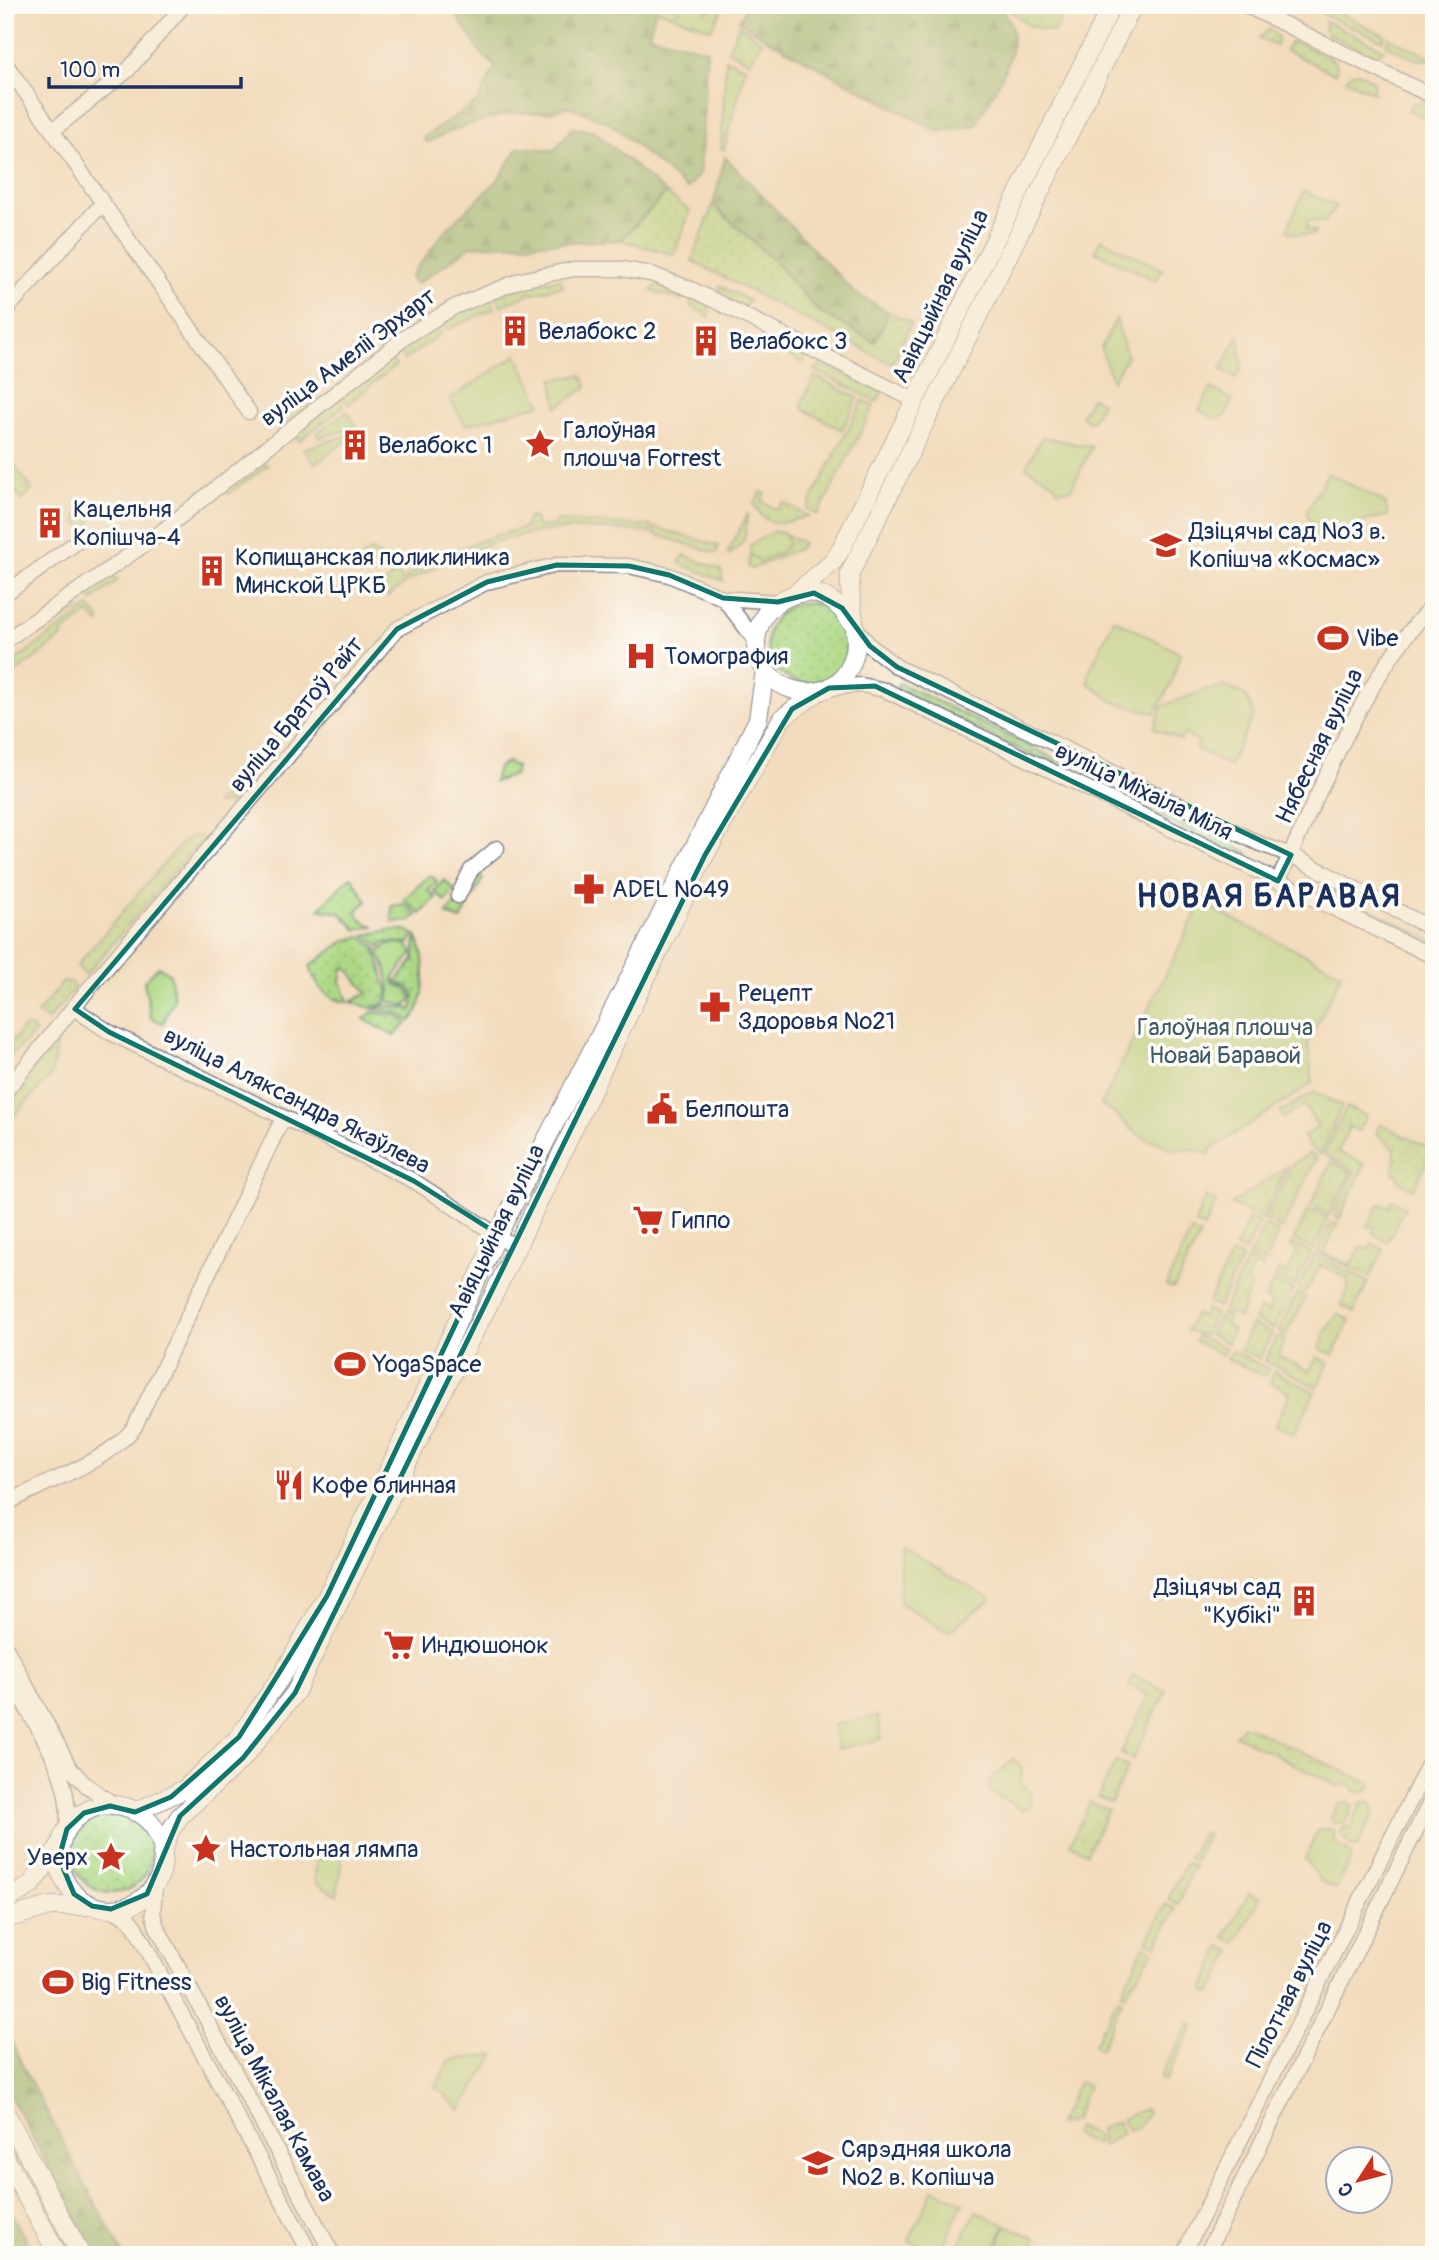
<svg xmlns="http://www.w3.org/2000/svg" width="1439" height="2260" viewBox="0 0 1439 2260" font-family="Pangolin,sans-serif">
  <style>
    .grass { fill: url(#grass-dots); stroke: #648470; stroke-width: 2 }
    .forest { fill: url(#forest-firs); stroke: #527468; stroke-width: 2 }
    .cemetery { fill: url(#cemetery-stones); stroke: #648470; stroke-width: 2 }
    .park { fill: #add883; stroke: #648470; stroke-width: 2 }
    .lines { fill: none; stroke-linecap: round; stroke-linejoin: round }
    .minor-casing { stroke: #87868e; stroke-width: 17 }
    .major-casing { stroke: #87868e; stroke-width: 20 }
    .minor { stroke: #fff; stroke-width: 14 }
    .major { stroke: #fff; stroke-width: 18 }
    .marked { fill: none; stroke: #0f766e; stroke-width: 5; stroke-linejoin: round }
    .labels { text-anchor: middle; stroke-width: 7; stroke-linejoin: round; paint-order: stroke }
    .street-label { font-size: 24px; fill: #1b2f5e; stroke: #fdfcf7 }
    .poi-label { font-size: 24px; fill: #1b2f5e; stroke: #fdfcf7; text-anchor: start }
    .park-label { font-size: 24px; fill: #405967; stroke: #fdfcf7 }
    .district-label { font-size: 32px; font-weight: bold; letter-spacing: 2px; fill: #1b2f5e; stroke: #fdfcf7 }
  </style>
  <defs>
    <pattern id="grass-dots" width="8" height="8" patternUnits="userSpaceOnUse" patternTransform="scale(1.75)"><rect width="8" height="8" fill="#add883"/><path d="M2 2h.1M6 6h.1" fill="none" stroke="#94ba74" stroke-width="1.8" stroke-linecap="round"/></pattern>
    <pattern id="forest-firs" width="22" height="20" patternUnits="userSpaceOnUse" patternTransform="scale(1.75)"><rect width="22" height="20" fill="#8ab871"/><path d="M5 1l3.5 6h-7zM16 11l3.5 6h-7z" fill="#709660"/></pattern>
    <pattern id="cemetery-stones" width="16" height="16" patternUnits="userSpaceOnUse" patternTransform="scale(1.75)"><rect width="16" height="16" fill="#add883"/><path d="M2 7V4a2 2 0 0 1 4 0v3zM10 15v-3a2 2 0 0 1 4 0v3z" fill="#94ba74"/></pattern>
  </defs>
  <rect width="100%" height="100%" fill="#fdfcf7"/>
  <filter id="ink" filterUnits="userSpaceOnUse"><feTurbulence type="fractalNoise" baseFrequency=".0143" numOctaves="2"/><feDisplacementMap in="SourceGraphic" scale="14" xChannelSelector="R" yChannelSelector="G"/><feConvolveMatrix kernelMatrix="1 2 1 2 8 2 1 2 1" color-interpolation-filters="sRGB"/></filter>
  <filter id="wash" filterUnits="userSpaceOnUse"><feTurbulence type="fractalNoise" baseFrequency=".00686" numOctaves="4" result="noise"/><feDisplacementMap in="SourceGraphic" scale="28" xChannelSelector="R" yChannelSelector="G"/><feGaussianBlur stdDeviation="1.57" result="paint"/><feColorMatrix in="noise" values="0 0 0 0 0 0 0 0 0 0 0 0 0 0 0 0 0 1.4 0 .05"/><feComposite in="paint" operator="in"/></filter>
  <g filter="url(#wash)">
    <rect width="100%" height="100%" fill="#f3dcbd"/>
    <path class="grass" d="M1004,5H1068L1054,32L1029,26Z
      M1324,6L1385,35L1383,41L1322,14Z
      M1325,21L1384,49L1375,57L1328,34L1324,28Z
      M739,25L762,41L750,62L728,50Z
      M1269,29L1278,37L1276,46L1259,38Z
      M1389,37L1390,38L1433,59L1418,60L1386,45Z
      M1296,42L1332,59L1337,66L1335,74L1285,50L1290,43Z
      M726,59L746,67L724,150L721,148Z
      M1359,72L1374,81L1373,93L1346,80L1352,73Z
      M1421,102L1434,108V122L1408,110L1413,104Z
      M666,193L690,211L674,255L621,240Z
      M713,205L772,259L818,311L874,342L889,312L911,323L892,364L692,261Z
      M560,279L564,286L529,294L501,306L496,295L525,285Z
      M657,285L685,293L682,300L651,291Z
      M720,286L750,301L742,308L718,297Z
      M491,297L495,308L447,330L441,320Z
      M692,297L709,305V317L690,306Z
      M436,323L442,333L404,360L399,350Z
      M786,344L799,349L805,358L804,364L776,350Z
      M390,358L396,365L348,404L341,395Z
      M822,364L882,392L877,402L815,370Z
      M815,376L858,398L842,430L803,409L801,404Z
      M338,398L344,406L299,441L293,433Z
      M302,399L309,407L286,424L281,415Z
      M863,400L874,406L818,515L807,509Z
      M347,411L356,425L354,428L318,438L317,433Z
      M348,435L351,438L315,464L303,449Z
      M259,460L268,465L228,494L225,489Z
      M12,462L32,490L22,501L13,488H5V468Z
      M761,492L765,493L762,501L778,510L783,502L808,516C784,522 768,532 754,504Z
      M76 519a8 8 0 1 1 16 0a8 8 0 1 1-16 0Z
      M748,513L744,541L730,555L727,554Z
      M534,517L538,527L555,525V521L651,526V533C555,521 492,533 408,582L405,577C444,554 481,537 525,528L528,518Z
      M654,527L719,546L716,553L654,534Z
      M785,534L803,543L798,549L751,569L748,567L750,555L761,561L781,552L787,538Z
      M371,551L387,559L369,566L362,557Z
      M684,555L721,570L723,581L679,563Z
      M397,572L405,584L387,597L382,585Z
      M111,575L118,580L92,601L87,593L90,586Z
      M70,602L77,604L79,609L39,634L34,628Z
      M767 643a40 40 0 1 1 80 0a40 40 0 1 1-80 0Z
      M89,607L101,621L98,623L89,613L63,632L61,639L5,680V668Z
      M899,683L1248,853L1246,858L896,690Z
      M245,770L250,774L249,785L230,804H216Z
      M192,836H201L202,839L85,976L77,965L184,840Z
      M351,876L367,901L357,910C358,920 365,923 374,926L357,930L340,913L319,909Z
      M480,876L483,878L461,920L446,914Z
      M1322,886L1434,941V953L1317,896Z
      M405,904L417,915L410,921L392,922V906Z
      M390,930H406L414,935L409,943L386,942L380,946L365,935Z
      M361,936L377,949L374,952C384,964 380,977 389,990L385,1003L371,1008L351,1002L368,993L346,967L343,968L341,981L348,1002C326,1000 315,985 310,966L345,941Z
      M416,936C427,957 428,1004 410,1021L396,1012L375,1009L385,1005L412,1009L414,995L409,987L396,982L414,960Z
      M63,982H71L75,988L48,1020L37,1014Z
      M372,1012L396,1015L407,1023L394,1036L364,1019Z
      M24,1027H32L35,1033L5,1061V1050Z
      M50,1043L56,1044L52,1074L5,1126V1098Z
      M1315,1092L1342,1106L1321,1154L1310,1148L1304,1136L1318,1127L1304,1105L1283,1118L1280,1112Z
      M1347,1107L1366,1116L1359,1131L1349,1127L1338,1152L1365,1164L1339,1219L1334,1216L1354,1171L1324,1154Z
      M1380,1124L1433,1150L1413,1190L1398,1180V1176L1393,1173L1395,1149L1376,1133Z
      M1310,1153L1317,1157L1282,1229L1265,1220L1292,1165Z
      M1331,1162L1351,1172L1329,1215L1311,1205Z
      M1287,1167L1262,1219L1231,1204Z
      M1206,1196L1216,1202L1204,1228L1195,1223Z
      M1392,1200L1405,1207L1387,1242L1373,1234L1375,1227L1368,1226L1379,1204L1388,1207Z
      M1308,1209L1328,1218L1313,1250L1294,1240Z
      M1249,1218L1259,1223L1245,1252L1236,1247Z
      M1331,1222L1337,1224L1324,1253L1350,1265L1362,1246L1369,1249L1372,1243L1384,1249L1370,1277L1317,1252Z
      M1264,1225L1278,1232L1266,1262L1250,1255Z
      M1191,1231L1200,1235L1174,1288L1166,1286Z
      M1291,1243L1311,1253L1295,1286L1275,1276L1279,1269L1286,1273L1297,1251L1290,1247Z
      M1232,1253L1242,1258L1218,1308L1208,1303Z
      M1315,1255L1368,1282L1354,1312L1341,1305L1348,1291V1279L1321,1265L1306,1292L1298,1288Z
      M1248,1258L1264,1265L1263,1269L1254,1266L1246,1282L1251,1285L1239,1318L1223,1310Z
      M1274,1280L1293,1290L1273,1329L1254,1320L1260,1309L1268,1312L1272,1303L1265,1299Z
      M1297,1292L1306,1297L1286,1335L1278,1331Z
      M1206,1309L1215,1314L1205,1335L1186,1331L1195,1314L1203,1317Z
      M1221,1313L1229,1317L1225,1325L1233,1329L1227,1343L1210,1335Z
      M1338,1313L1350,1320L1333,1355L1320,1349L1325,1332Z
      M1252,1324L1272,1333L1259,1359L1240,1350Z
      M1197,1336L1226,1348L1222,1355L1195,1341Z
      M1277,1336L1285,1339L1278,1356L1309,1371L1317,1357L1329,1363L1317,1387L1265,1361Z
      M1232,1351L1269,1369L1265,1376L1227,1359Z
      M1274,1371L1315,1392L1294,1434L1275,1425L1290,1393L1270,1382Z
      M1133,1675L1166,1691L1133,1759L1121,1753L1148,1695L1129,1685Z
      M1244,1725L1371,1784L1368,1791L1356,1792L1351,1785L1338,1786L1235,1735Z
      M1116,1761L1128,1767L1111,1803L1098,1797Z
      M1090,1802L1108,1810L1087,1853L1070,1844Z
      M1349,1802L1353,1807L1345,1823H1335L1331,1818L1339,1803Z
      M1362,1802H1369L1375,1810L1357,1847H1351L1341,1833L1343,1828L1350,1827Z
      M73 1854a39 39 0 1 1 78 0a39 39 0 1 1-78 0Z
      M1332,1829L1335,1833L1333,1838L1340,1848H1345L1352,1856L1336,1889L1320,1881L1305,1858L1318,1830Z
      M1202,1833L1207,1835L1195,1861L1189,1858Z
      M1186,1863L1194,1866L1178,1904L1168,1899Z
      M1249,1893L1260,1898L1236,1943L1224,1937Z
      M1166,1904L1176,1909L1156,1946L1147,1941Z
      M1144,1946L1153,1951L1125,1995L1121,1993Z
      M1220,1946L1232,1952L1210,1994L1204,1991Z
      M1118,1998L1122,2000L1101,2049L1094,2045Z
      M1190,2023L1194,2025L1165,2081L1159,2078Z
      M1079,2082L1088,2086L1074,2121L1057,2125Z
      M1145,2109L1148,2113L1141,2124L1129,2131L1121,2119Z
      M1117,2121L1123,2133L1101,2147L1100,2129Z
      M1077,2127L1096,2135V2145L1074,2135Z"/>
    <path class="forest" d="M450,5H657L649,35L707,50L700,174L687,189L610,123L568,106C550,114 540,113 521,113C496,114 448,131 427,143L423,138L478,101L495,67L480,52Z
      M747,5H995C1038,32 992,92 976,125L939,132L768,40L739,21Z
      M572,128L594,131L666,193L621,240L471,246L417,284L410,277L445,231L497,181L519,147L554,150Z
      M725,157L855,293L889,312L875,342L818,311L772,259L713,205Z
      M5,2028L26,2073L123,2255H96L5,2086Z
      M5,2202L34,2255H5Z"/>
    <path class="cemetery" d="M657,5H725L711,29L655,9Z"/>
    <path class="park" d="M1304,191L1336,206L1324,222L1308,220L1306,229L1316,231L1313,235L1294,234L1287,230Z
      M1101,239L1162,269L1156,281L1095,251Z
      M1116,319L1127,356L1112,381L1101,348Z
      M1239,335L1242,367L1236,378L1221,369Z
      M517,355L541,404L466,425L450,399Z
      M582,375L587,387L557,407L553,379Z
      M1211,388L1233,400L1225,416L1215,419L1199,410Z
      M1092,397L1102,403L1091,422L1081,416Z
      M1042,437L1092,447L1071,489L1058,491L1052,482L1026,467Z
      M1328,473L1384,502L1388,515L1317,535L1306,512Z
      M774,531L785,534L788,544L781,552L761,561L750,555V545Z
      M1114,619L1180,653L1171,684L1155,713L1114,702L1088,683L1089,672Z
      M1227,687L1245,695L1254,714L1229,766L1196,749L1199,742L1184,734L1180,740L1154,728L1162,706L1209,689Z
      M507,762L516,767L514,775L494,782L498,768Z
      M430,875L437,881L428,891L436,897L421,914L404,899Z
      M444,880L455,890L445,901L434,891Z
      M1201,903L1342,973L1308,1043L1313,1083L1210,1150V1154L1188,1149L1171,1150C1163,1140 1151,1143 1141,1136C1126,1127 1116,1111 1101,1105Z
      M400,943L408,945L413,953L394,977L395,984L407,989L412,997L407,1006L388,1001C393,988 386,965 378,953L388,944Z
      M159,966L170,974L174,999L163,1023L151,1018L144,981Z
      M900,1547L991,1599L948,1632L900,1603Z
      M877,1716L882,1739L838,1749L833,1725Z
      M1013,1759L1022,1767L1021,1783L1031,1792L1029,1806L1022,1810L989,1791V1781Z
      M343,1848L337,1895L315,1882L316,1861Z
      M495,2055L460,2110L436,2086L450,2060Z
      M933,2189L963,2202L939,2255L909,2241Z
      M976,2211L1005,2225L992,2255H955Z
      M1007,2225L1037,2239L1030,2255H993Z"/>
  </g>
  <g filter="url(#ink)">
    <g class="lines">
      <g class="minor-casing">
        <path id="minor" d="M1245,5L1434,97
          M5,63L249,412
          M52,131L128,70L184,5
          M5,311L103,203
          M5,594L81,539
          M723,598L756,641
          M853,624L870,646L897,667L1260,844L1291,855L1434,930
          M5,641L151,540L407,336L454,307L521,280L574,269H622L651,274L691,289L916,401
          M829,688L861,685L885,690L1434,957
          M1278,881C1321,791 1364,675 1434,604
          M458,896L471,870L497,848
          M75,1009L109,1032L414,1181L515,1247
          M5,1092L91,986L397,629L487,582L557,565L629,566L669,575L723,598L778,602
          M5,1505C48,1478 101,1467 134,1428L283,1118
          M5,1646L70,1768L86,1785L116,1806
          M5,1669C29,1718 75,1772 67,1829
          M155,1884L153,1914L157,1927L333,2255
          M111,1909L129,1919L135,1927L311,2255
          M1183,2255L1434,1753
          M1206,2255L1434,1794"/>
      </g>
      <g class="major-casing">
        <path id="major" d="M795,594L832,563L840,551L1112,5
          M852,623C840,605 824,589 800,593C785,596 769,606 762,620C730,687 839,726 855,652C859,635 848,596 850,573L1133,5
          M59 1857a52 52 0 1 1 104 0a52 52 0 1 1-104 0Z
          M135,1812L185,1789L239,1737L285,1671L327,1596L393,1461L498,1234L639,959L758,719L765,670
          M162,1854L170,1831L180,1816L243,1758L295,1693L433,1410L492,1298L705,855L782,718L818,692
          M5,1901L31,1885L61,1844
          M5,1919L50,1906H89
          M5,2112L81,2255
          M5,2157L58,2255"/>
      </g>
      <use href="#minor" class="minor"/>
      <use href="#major" class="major"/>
    </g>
  </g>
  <path d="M0 0H1439V2260H0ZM557,565L629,566L669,575L723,598L778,602L814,593L842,608L870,646L897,667L1291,855L1278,881L875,686L829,688L792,709L705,855L295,1693L243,1758L180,1816L147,1894L111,1909L92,1906L74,1894L59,1858L67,1829L84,1813L110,1806L135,1812L171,1797L239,1737L327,1596L498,1234L414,1181L109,1032L75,1009L397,629L487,582Z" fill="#f3dcbd" fill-opacity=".55" fill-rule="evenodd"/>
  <path class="marked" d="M557,565L629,566L669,575L723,598L778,602L814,593L842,608L870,646L897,667L1291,855L1278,881L875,686L829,688L792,709L705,855L295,1693L243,1758L180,1816L147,1894L111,1909L92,1906L74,1894L59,1858L67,1829L84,1813L110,1806L135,1812L171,1797L239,1737L327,1596L498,1234L414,1181L109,1032L75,1009L397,629L487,582Z"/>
  <defs>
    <g id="building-bare" transform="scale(2.415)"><path d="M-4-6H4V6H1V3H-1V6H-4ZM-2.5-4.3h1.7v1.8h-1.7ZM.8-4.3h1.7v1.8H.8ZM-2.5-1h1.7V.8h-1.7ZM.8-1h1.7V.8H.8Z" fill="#c8321e" stroke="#fdfcf7" stroke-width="2.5" paint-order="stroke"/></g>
    <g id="sight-bare" transform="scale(2.415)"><path d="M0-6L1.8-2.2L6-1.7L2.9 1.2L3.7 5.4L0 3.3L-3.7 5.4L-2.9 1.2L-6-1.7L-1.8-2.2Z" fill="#c8321e" stroke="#fdfcf7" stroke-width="2.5" paint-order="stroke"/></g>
    <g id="school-bare" transform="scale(2.415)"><path d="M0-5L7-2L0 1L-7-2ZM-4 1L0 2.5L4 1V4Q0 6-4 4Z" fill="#c8321e" stroke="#fdfcf7" stroke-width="2.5" paint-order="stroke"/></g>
    <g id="stadium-bare" transform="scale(2.415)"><path d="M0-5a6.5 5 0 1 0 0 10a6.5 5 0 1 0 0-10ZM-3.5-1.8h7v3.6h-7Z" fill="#c8321e" stroke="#fdfcf7" stroke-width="2.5" paint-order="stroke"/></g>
    <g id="hospital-bare" transform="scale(2.415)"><path d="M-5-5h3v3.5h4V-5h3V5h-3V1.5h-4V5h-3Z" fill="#c8321e" stroke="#fdfcf7" stroke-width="2.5" paint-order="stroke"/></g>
    <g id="pharmacy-bare" transform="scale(2.415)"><path d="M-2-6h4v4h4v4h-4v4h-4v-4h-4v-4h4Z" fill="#c8321e" stroke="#fdfcf7" stroke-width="2.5" paint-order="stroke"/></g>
    <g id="civic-bare" transform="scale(2.415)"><path d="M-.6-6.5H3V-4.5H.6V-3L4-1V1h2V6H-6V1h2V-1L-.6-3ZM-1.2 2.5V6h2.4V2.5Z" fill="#c8321e" stroke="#fdfcf7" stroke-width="2.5" paint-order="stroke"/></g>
    <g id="supermarket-bare" transform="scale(2.415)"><path d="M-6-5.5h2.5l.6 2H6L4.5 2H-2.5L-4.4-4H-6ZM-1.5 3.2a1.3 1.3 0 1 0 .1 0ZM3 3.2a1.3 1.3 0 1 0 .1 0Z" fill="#c8321e" stroke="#fdfcf7" stroke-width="2.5" paint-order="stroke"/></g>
    <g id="restaurant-bare" transform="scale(2.415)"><path d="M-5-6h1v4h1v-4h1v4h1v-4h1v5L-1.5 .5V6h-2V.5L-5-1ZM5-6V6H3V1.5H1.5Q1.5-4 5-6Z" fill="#c8321e" stroke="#fdfcf7" stroke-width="2.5" paint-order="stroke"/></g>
  </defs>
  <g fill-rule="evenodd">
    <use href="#building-bare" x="515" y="331"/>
    <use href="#building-bare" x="706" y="341"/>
    <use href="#sight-bare" x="540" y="444"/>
    <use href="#building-bare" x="355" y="445"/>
    <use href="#building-bare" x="50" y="523"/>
    <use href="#school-bare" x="1166" y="545"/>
    <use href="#building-bare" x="212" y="571"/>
    <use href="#stadium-bare" x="1333" y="638"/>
    <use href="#hospital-bare" x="641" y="656"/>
    <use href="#pharmacy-bare" x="589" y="889"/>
    <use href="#pharmacy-bare" x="715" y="1007"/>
    <use href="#civic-bare" x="662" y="1109"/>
    <use href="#supermarket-bare" x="648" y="1220"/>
    <use href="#stadium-bare" x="350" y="1364"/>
    <use href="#restaurant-bare" x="289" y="1485"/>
    <use href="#building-bare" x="1304" y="1601"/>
    <use href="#supermarket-bare" x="399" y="1645"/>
    <use href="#sight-bare" x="206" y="1849"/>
    <use href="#sight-bare" x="111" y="1857"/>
    <use href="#stadium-bare" x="58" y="1982"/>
    <use href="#school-bare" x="818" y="2163"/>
  </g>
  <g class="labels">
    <g class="street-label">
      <text transform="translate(940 296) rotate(-64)" y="8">Авіяцыйная вуліца</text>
      <text transform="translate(348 357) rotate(-37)" y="8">вуліца Амеліі Эрхарт</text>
      <text transform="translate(296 714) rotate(-50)" y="8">вуліца Братоў Райт</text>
      <text transform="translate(1319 746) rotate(-64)" y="8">Нябесная вуліца</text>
      <text transform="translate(1144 791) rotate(26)" y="8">вуліца Міхаіла Міля</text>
      <text transform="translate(297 1100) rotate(27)" y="8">вуліца Аляксандра Якаўлева</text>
      <text transform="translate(496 1231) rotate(-64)" y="8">Авіяцыйная вуліца</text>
      <text transform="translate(1289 1994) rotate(-63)" y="8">Пілотная вуліца</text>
      <text transform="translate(275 2098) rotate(62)" y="8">вуліца Мікалая Камава</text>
    </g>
    <g class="poi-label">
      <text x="538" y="339">Велабокс 2</text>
      <text x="729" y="349">Велабокс 3</text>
      <text x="563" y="438">Галоўная<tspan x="563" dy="28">плошча Forrest</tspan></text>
      <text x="378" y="453">Велабокс 1</text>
      <text x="73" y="517">Кацельня<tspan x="73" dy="28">Копішча-4</tspan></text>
      <text x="1189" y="539">Дзіцячы сад №3 в.<tspan x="1189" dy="28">Копішча «Космас»</tspan></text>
      <text x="235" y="565">Копищанская поликлиника<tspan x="235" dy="28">Минской ЦРКБ</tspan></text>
      <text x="1356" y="646">Vibe</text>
      <text x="664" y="664">Томография</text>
      <text x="612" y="897">ADEL №49</text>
      <text x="738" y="1001">Рецепт<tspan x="738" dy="28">Здоровья №21</tspan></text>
      <text x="685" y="1117">Белпошта</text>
      <text x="671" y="1228">Гиппо</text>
      <text x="373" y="1372">YogaSpace</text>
      <text x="312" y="1493">Кофе блинная</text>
      <text x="1281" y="1595" text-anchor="end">Дзіцячы сад<tspan x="1281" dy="28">"Кубікі"</tspan></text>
      <text x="422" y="1653">Индюшонок</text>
      <text x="229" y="1857">Настольная лямпа</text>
      <text x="88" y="1865" text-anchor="end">Уверх</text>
      <text x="81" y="1990">Big Fitness</text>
      <text x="841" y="2157">Сярэдняя школа<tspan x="841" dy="28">№2 в. Копішча</tspan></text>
    </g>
    <g class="park-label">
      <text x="1225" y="1035">Галоўная плошча<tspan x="1225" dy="28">Новай Баравой</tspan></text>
    </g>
    <g class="district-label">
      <text x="1269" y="907">НОВАЯ БАРАВАЯ</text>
    </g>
  </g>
  <rect width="1439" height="2260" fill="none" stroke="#fdfcf7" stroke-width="28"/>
  <g transform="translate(1359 2180) rotate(234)"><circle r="33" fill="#fdfcf7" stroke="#a3aaba" stroke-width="2"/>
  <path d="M0-5L12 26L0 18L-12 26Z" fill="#c8321e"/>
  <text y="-10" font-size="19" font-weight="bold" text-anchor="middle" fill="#1b2f5e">С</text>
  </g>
  <path d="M49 77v10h192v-10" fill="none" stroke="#1b2f5e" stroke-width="3.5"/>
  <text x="60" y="77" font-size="21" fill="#1b2f5e" stroke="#fdfcf7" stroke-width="5" paint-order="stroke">100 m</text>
</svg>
